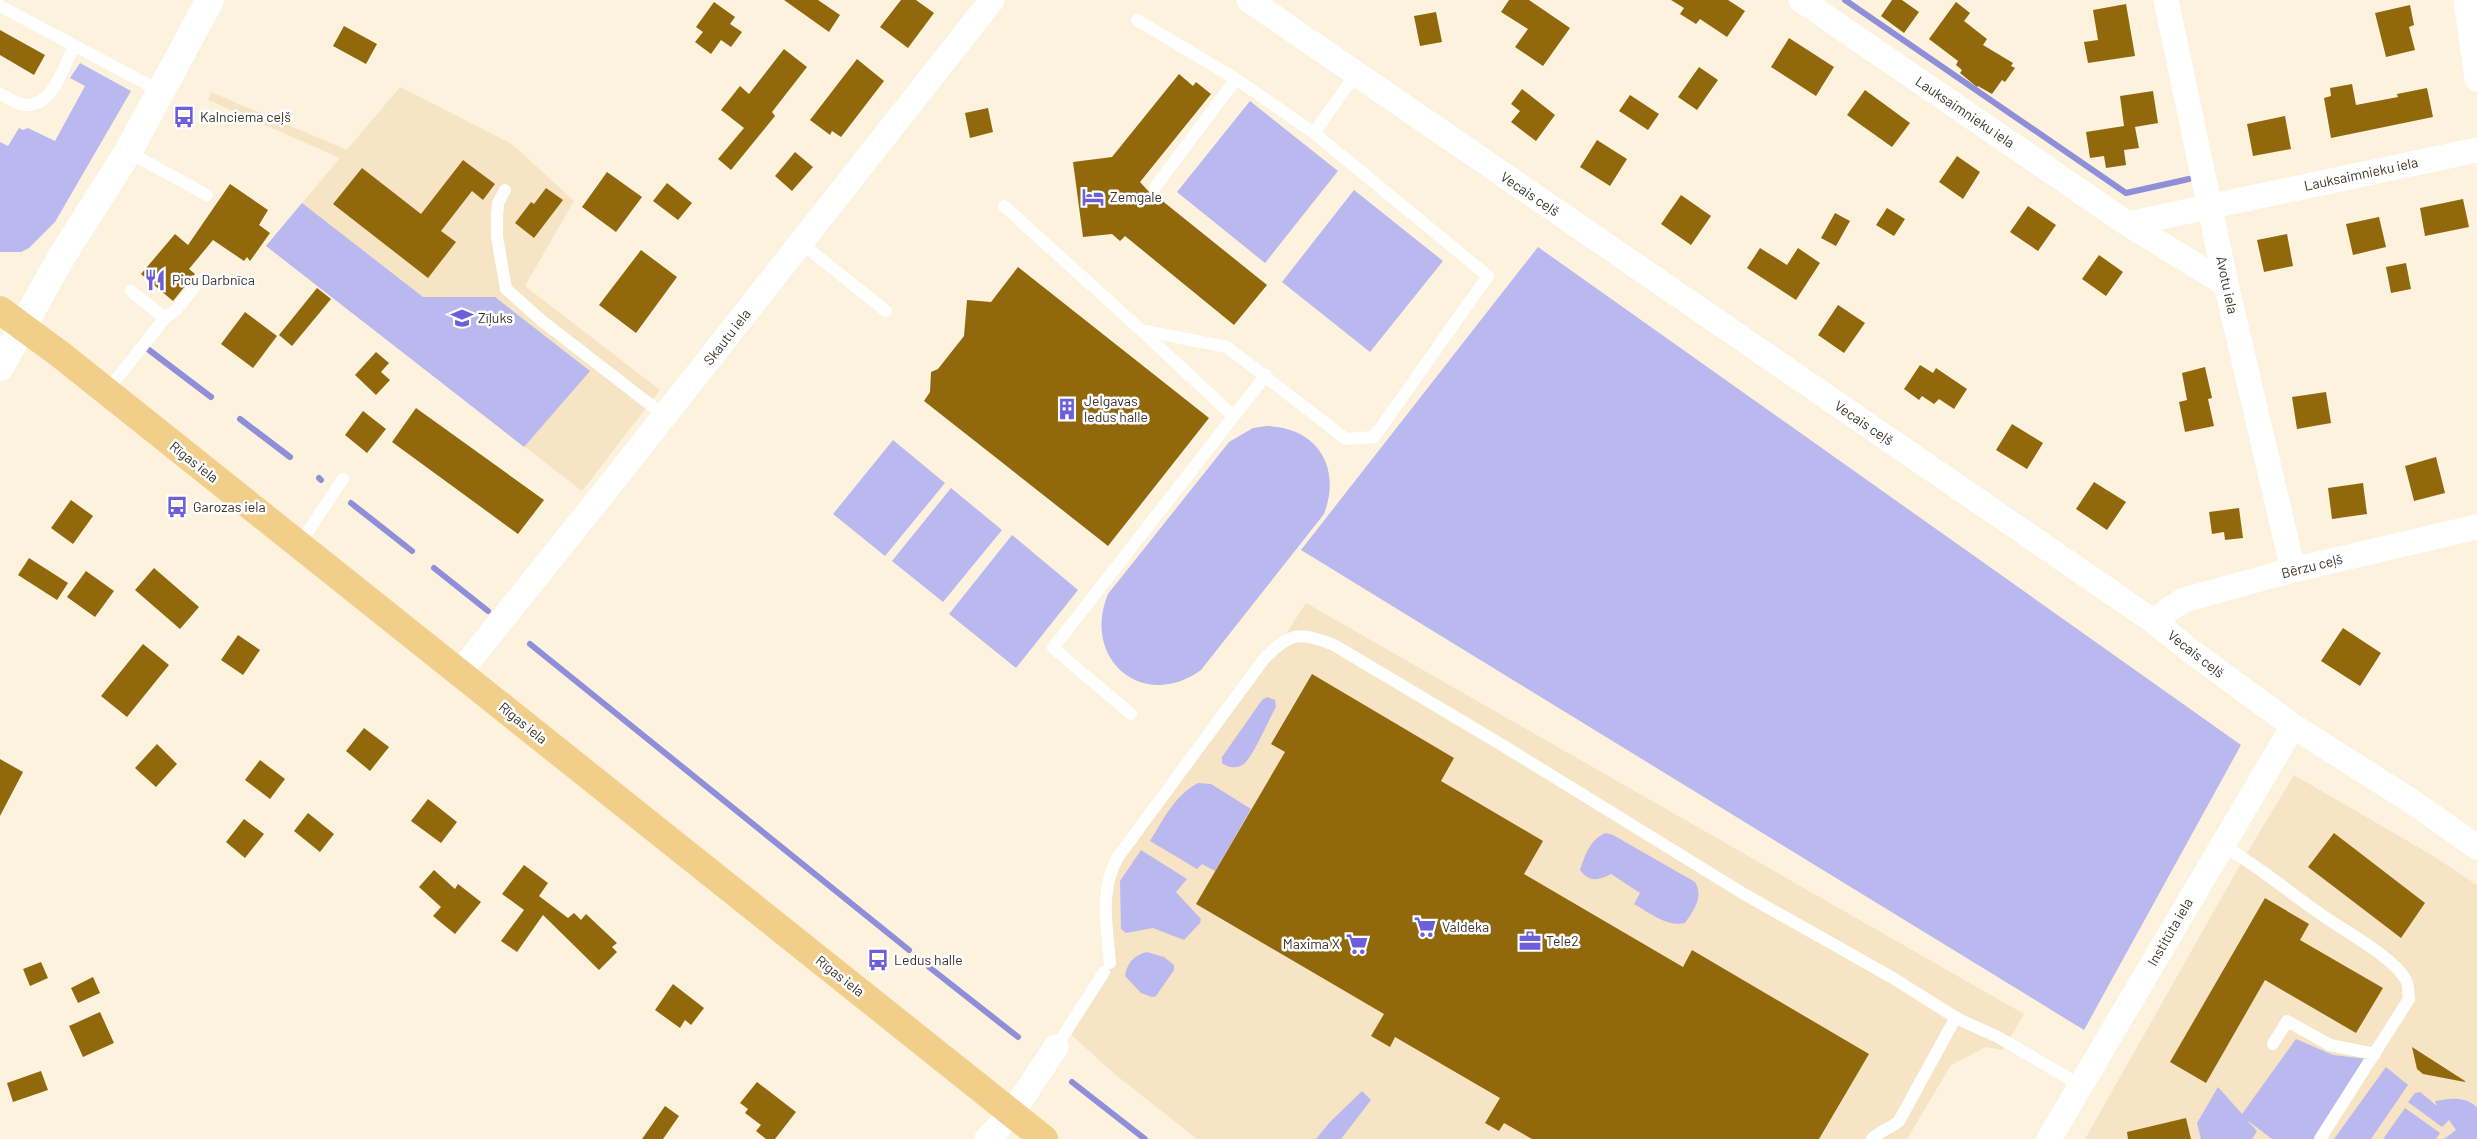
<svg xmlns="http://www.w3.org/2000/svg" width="2477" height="1139" viewBox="0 0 2477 1139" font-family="Barlow,sans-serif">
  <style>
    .built { fill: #f6e4c4 }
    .green { fill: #b9b9ef }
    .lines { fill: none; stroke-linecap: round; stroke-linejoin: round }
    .stream { stroke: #8f8ed8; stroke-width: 6 }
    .building { fill: #91690c }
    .service { stroke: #fff; stroke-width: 12 }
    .minor { stroke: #fff; stroke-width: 25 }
    .secondary { stroke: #fff; stroke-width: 28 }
    .primary { stroke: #f1cf8a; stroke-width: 28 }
    .labels { text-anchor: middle; stroke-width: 5; stroke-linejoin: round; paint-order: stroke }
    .street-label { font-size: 14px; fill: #39332a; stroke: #fff }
    .poi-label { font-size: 14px; fill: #39332a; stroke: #fff; text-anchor: start }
  </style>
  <rect width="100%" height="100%" fill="#fdf2de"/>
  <path class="built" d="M400,87L512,144L574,201L525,286L660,390L582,491L266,246L340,158L208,100L211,92L347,150Z
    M1306,603L2024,1014L2003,1050L1986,1047L1951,1065L1907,1139H1197L1117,1076L1067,1031L1110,963L1107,883L1280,643Z
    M2294,775L2435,857L2477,885V1139H2085L2244,858Z"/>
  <path class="green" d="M80,63L131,91L55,222L29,248L21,252H0V142L8,146L19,128L23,130L28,128L55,141L85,86L70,78Z
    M1250,101L1338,171L1265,263L1177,192Z
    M1354,190L1443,261L1370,352L1282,282Z
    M302,203L423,297H495L590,371L524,447L266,246Z
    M1538,247L2241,745L2084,1030L1301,550Z
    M1266,426C1317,427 1342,467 1324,514L1201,670C1143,712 1081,659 1108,594L1229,442L1253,428Z
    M893,440L945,483L885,556L833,514Z
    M951,488L1002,530L943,602L892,561Z
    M1012,535L1078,590L1016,668L949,614Z
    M1267,697L1275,700L1276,707C1269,719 1253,757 1244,764C1237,769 1228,768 1222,763V757L1262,700Z
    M1198,783L1211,784L1251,809L1215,871L1202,864L1197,869L1150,841C1163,820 1175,795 1198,783Z
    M1606,833L1613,835L1695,882C1704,897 1694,910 1685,923C1666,927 1650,913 1634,904L1640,893L1611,874C1598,881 1589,882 1580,870C1585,855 1591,838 1606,833Z
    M1141,850L1187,879L1176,892L1201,919L1200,923L1184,940L1153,928L1126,933L1121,929L1120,881Z
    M1147,952L1164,957L1174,965V970L1156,996L1152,997L1141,993L1125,976C1127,963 1134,955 1147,952Z
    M2296,1039L2333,1055L2367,1059L2315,1139H2272L2247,1120L2257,1131L2252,1139H2201L2197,1123L2218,1087L2242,1114Z
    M2386,1067L2408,1085L2371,1139H2334Z
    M1362,1091L1371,1100L1341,1139H1316L1329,1123Z
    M2420,1092L2437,1106L2435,1101C2450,1098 2465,1096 2477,1107V1139H2444L2456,1130L2449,1120L2442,1127L2408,1102L2415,1093Z
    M2405,1108L2440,1133L2436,1139H2383Z"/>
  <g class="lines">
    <path class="stream" d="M1845,0L2126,193L2189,179
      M149,350L211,397
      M240,419L290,457
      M319,478L321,480
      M351,503L412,551
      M434,568L488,611
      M530,644L909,950
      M929,967L1018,1037
      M1072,1082L1145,1139"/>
  </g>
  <path class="building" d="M784,0H818L840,15L829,32Z
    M901,0H916L934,13L908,48L880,27Z
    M1509,0H1529L1570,28L1543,66L1515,47L1528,29L1501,12Z
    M1671,0H1728L1745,11L1727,37L1700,19L1696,24L1680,14L1684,8Z
    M1892,0H1902L1919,12L1904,33L1881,16Z
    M714,2L735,17L730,24L742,32L731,47L721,40L711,54L695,42L703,32L696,27Z
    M1956,2L1970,13L1964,21L1987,39L1983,45L2013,63L2011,66L2015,68L2005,82L2002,80L1992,94L1978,86L1977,87L1960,73L1962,70L1956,65L1958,61L1929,39Z
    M2126,4L2135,56L2088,63L2084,42L2098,40L2093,10Z
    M2410,5L2414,25L2409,27L2415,50L2386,57L2375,13Z
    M1436,12L1442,42L1420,46L1414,16Z
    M344,26L377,44L366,64L333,46Z
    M0,30L45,55L34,75L0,55Z
    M1789,38L1834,67L1816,96L1771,67Z
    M784,49L807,67L772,112L775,116L731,170L718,159L744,128L721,110L740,86L749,94Z
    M857,59L884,81L841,137L832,131L830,135L810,120Z
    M1699,67L1718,80L1697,110L1678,97Z
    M1179,74L1193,86L1196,82L1211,94L1140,182L1150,193L1155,195L1267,285L1234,325L1125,236L1120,241L1112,234L1083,237L1073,162L1112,157Z
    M2352,84L2356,105L2398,97L2397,94L2427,88L2433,117L2331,138L2324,98L2331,96L2330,88Z
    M1522,89L1555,115L1536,141L1511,122L1520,111L1511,104Z
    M1865,90L1910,123L1892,147L1847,115Z
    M2153,91L2158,123L2135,127L2139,148L2124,150L2126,165L2106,168L2104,156L2090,158L2086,132L2124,126L2120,96Z
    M1630,95L1659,114L1648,130L1619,111Z
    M988,108L993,132L970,138L965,113Z
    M2285,116L2291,149L2253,156L2247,124Z
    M1597,140L1627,159L1610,186L1580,167Z
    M795,152L813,167L792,191L775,176Z
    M1957,156L1980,172L1963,199L1939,182Z
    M463,160L495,184L483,200L472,191L441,231L456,242L428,278L333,204L362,168L421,214Z
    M607,172L642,197L616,232L582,207Z
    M667,183L692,203L678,220L653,201Z
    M230,184L268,210L259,225L270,233L250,261L247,257L244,261L213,240L189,269L195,274L173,301L141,274L175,234L188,245Z
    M546,188L563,200L534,238L515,223L531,202L534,204Z
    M1681,195L1711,216L1691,245L1661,224Z
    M2463,199L2469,227L2425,236L2420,208Z
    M2028,206L2056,225L2038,251L2010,232Z
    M1887,208L1905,219L1894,236L1876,225Z
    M1835,213L1850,221L1836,246L1821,238Z
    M2379,217L2386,247L2353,255L2346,224Z
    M2287,234L2293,266L2264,272L2257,240Z
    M1760,248L1787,265L1798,248L1820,263L1796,300L1747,268Z
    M641,250L677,277L636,333L599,305Z
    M2099,255L2123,272L2106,296L2082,279Z
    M2406,263L2411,289L2391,293L2386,267Z
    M1018,267L1209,418L1108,546L924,401L930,392L931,372L938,369L964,336L967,300L991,302Z
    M317,288L331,299L292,346L279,335Z
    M1838,305L1865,323L1844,353L1818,335Z
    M245,312L277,336L253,368L221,344Z
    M376,352L389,363L381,372L390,380L376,395L355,375Z
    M1920,365L1933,373L1936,368L1967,389L1954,409L1939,399L1934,404L1922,396L1919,400L1904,389Z
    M2205,367L2212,398L2208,399L2214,426L2185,432L2179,402L2187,400L2182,373Z
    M2326,392L2331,423L2297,429L2292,397Z
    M416,408L544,500L518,534L392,442Z
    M363,411L386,429L367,453L345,435Z
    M2012,424L2043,443L2027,469L1996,450Z
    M2436,457L2445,493L2414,501L2405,466Z
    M2094,482L2126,502L2107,530L2076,509Z
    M2363,483L2367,514L2332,519L2328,488Z
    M71,500L93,516L73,544L51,528Z
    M2239,508L2243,538L2225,540L2224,532L2212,534L2209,512Z
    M29,558L68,583L57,600L18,575Z
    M154,568L199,607L180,629L135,590Z
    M86,571L114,591L95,617L67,597Z
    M2343,628L2381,653L2360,686L2321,661Z
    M238,635L260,650L243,675L221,660Z
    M143,644L169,665L127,717L101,696Z
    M1312,674L1454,758L1441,781L1543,841L1524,874L1683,967L1692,950L1869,1054L1819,1139H1532L1504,1123L1499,1131L1485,1123L1500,1098L1395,1037L1390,1047L1371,1036L1384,1014L1196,904L1285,752L1271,744Z
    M364,728L389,747L370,771L346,751Z
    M157,744L177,764L156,787L135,768Z
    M0,759L23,772L0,816Z
    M260,760L285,779L270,799L245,780Z
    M428,799L457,822L441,843L411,821Z
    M308,813L334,834L320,852L294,831Z
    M244,819L264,834L245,858L226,842Z
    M2334,833L2425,903L2401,938L2308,867Z
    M524,865L548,883L539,896L568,918L574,913L581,920L586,914L617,943L612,947L617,952L599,970L543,915L517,952L501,941L524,910L502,894Z
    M434,870L455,889L458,884L481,902L455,934L433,916L441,907L419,887Z
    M2265,898L2309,924L2300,940L2383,988L2356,1033L2265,980L2206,1083L2170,1062Z
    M41,962L48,978L30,986L23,969Z
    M93,977L100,993L78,1003L71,988Z
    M673,984L704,1008L691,1025L685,1020L680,1028L655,1010Z
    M100,1012L114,1043L83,1057L69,1026Z
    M2412,1047L2465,1081V1082L2423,1074L2417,1069Z
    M41,1071L48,1090L13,1102L7,1083Z
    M757,1082L796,1112L775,1139H766L756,1131L761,1125L745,1113L748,1109L740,1103Z
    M665,1106L679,1116L663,1139H642Z
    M2186,1118L2191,1139H2128L2127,1132Z"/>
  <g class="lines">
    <path class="service" d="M0,6L162,92
      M1137,20L1236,79L1155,187
      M0,94C7,97 17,105 25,105C53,107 64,66 74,46
      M1314,133L1356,74
      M128,152L207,195
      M505,190L498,203L497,216V237L506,289L542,321L665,416
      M1004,206L1141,330L1227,347L1346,439L1374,437L1488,276L1314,133L1236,79
      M801,243L886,311
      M165,318L176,310L200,280
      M1141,330L1233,416
      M106,392L165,318L131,291
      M299,545L343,479
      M1131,714L1053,648L1266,375
      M2222,845C2257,865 2286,890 2319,913C2342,930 2393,956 2406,980C2409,985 2408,993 2409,999L2320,1139
      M1110,963C1107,926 1099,891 1118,857L1264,659C1292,631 1299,632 1334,645L1502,745L1744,894L1893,978L1958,1019L1998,1037L2080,1085
      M2273,1044L2287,1021L2330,1045L2375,1054
      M1056,1047L1104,972
      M1872,1139C1879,1131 1890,1129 1899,1121L1956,1017"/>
    <path class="minor" d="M1249,0L2156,623L2192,652L2293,726L2408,799L2477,847
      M1801,0L2128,224L2226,284
      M2166,0L2226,284L2293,570
      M2466,0L2477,79
      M2128,224L2477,150
      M2156,623L2167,611L2184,600L2293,570L2477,527
      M460,672L606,490L992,0
      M987,1139L1012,1113L1056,1047
      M2049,1139L2293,726"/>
    <path class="secondary" d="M0,367L62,256L128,152L210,0"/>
    <path class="primary" d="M0,310L61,355L1044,1139"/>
  </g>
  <defs>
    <g id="bus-bare" transform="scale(1.725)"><path d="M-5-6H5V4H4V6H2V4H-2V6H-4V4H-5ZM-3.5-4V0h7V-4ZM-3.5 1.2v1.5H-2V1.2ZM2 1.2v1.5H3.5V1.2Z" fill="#6d5fd9" stroke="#fff" stroke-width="2.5" paint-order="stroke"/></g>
    <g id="hotel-bare" transform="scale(1.725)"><path d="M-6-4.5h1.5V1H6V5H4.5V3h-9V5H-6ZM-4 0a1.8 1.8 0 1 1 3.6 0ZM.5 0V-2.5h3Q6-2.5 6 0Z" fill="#6d5fd9" stroke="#fff" stroke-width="2.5" paint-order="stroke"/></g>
    <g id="restaurant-bare" transform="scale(1.725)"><path d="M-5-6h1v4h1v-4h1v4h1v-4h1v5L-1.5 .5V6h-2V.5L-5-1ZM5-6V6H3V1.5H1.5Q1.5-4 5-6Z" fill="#6d5fd9" stroke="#fff" stroke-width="2.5" paint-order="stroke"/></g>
    <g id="school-bare" transform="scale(1.725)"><path d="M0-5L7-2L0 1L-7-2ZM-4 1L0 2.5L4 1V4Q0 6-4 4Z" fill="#6d5fd9" stroke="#fff" stroke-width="2.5" paint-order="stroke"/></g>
    <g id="building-bare" transform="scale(1.725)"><path d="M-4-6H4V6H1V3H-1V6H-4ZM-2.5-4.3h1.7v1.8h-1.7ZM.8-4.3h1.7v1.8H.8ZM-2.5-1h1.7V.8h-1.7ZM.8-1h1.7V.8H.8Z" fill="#6d5fd9" stroke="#fff" stroke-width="2.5" paint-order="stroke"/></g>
    <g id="supermarket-bare" transform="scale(1.725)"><path d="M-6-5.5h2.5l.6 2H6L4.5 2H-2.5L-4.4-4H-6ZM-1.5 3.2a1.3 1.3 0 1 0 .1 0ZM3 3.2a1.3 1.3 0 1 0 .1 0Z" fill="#6d5fd9" stroke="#fff" stroke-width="2.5" paint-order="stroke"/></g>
    <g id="office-bare" transform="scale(1.725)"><path d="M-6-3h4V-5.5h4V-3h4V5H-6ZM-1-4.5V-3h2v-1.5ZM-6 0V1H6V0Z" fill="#6d5fd9" stroke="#fff" stroke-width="2.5" paint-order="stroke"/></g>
  </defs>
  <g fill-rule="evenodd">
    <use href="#bus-bare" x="184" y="117"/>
    <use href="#hotel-bare" x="1093" y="197"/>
    <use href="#restaurant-bare" x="155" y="280"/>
    <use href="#school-bare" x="462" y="318"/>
    <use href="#building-bare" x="1067" y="409"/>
    <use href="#bus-bare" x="177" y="507"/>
    <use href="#supermarket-bare" x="1425" y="927"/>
    <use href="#office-bare" x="1530" y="941"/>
    <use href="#supermarket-bare" x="1357" y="944"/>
    <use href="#bus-bare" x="878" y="960"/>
  </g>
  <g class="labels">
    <g class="street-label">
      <text transform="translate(1965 112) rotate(34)" y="5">Lauksaimnieku iela</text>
      <text transform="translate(2361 174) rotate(-12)" y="5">Lauksaimnieku iela</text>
      <text transform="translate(1530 194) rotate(34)" y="5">Vecais ceļš</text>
      <text transform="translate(2227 285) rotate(78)" y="5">Avotu iela</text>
      <text transform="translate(727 337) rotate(-52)" y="5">Skautu iela</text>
      <text transform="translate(1864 423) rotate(34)" y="5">Vecais ceļš</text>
      <text transform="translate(194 462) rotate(38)" y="5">Rīgas iela</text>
      <text transform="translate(2312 566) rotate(-14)" y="5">Bērzu ceļš</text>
      <text transform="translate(2196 654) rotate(38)" y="5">Vecais ceļš</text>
      <text transform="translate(523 723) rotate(39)" y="5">Rīgas iela</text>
      <text transform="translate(2170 932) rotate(-60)" y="5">Institūta iela</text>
      <text transform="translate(840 976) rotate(38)" y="5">Rīgas iela</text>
    </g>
    <g class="poi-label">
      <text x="200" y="122">Kalnciema ceļš</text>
      <text x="1110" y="202">Zemgale</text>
      <text x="172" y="285">Picu Darbnīca</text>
      <text x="478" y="323">Zīļuks</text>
      <text x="1084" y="406">Jelgavas<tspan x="1084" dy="16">ledus halle</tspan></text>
      <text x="193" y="512">Garozas iela</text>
      <text x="1442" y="932">Valdeka</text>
      <text x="1546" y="946">Tele2</text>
      <text x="1340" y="949" text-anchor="end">Maxima X</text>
      <text x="894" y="965">Ledus halle</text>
    </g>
  </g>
</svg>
